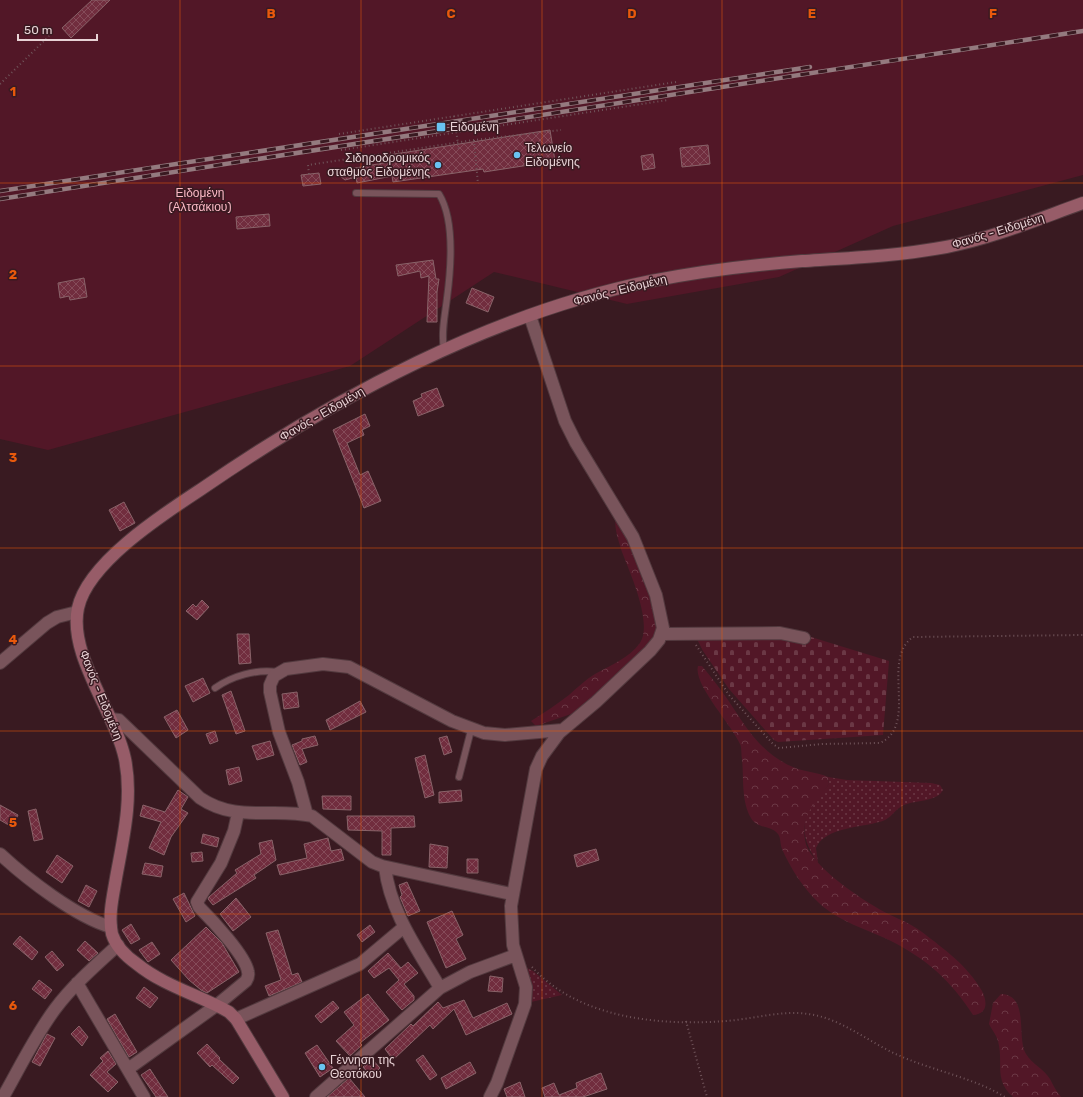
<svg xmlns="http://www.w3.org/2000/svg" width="1083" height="1097" viewBox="0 0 1083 1097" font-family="Rubik,sans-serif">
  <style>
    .grass { fill: url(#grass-dots) }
    .forest { fill: url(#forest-crowns) }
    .cemetery { fill: url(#cemetery-stones) }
    .park { fill: #521727 }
    .building { fill: url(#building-cross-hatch); stroke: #896369 }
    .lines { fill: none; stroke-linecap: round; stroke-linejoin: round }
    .lane-casing { stroke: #533a3f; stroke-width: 8 }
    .street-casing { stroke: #533a3f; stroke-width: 14 }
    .secondary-casing { stroke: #533a3f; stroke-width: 14 }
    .path { stroke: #70545a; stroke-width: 2; stroke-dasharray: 1 3; stroke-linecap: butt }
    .lane { stroke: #79545b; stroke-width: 6 }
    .street { stroke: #79545b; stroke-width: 12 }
    .secondary { stroke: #975c68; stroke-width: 12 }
    .rail-casing { stroke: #947a7f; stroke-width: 4.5 }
    .rail { stroke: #391a21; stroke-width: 3; stroke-dasharray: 9; stroke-linecap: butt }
    .grid { fill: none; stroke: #e8590c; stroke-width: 1; stroke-opacity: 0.55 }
    .poi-dot { fill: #69c3f1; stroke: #391a21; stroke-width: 1.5 }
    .labels { text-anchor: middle; stroke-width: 3; stroke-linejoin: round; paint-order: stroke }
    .poi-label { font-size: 12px; fill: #e8d2d5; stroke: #391a21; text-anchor: start }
    .park-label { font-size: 12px; fill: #fbb9c5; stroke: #391a21 }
    .street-label { font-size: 12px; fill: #e8d2d5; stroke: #391a21 }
    .grid-label { font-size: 13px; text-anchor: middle; font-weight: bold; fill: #e8590c; stroke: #391a21; stroke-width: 3; stroke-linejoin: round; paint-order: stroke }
  </style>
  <defs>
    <pattern id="grass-dots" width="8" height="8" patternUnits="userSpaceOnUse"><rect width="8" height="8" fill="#521727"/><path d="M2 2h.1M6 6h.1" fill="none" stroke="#6b3845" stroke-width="1.8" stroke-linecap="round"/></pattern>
    <pattern id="forest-crowns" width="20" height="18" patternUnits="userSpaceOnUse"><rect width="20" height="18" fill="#521727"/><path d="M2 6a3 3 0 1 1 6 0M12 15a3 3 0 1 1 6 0" fill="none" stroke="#6b3845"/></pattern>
    <pattern id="cemetery-stones" width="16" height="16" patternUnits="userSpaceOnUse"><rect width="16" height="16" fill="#521727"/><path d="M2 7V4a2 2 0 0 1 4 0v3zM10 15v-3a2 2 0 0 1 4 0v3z" fill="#6b3845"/></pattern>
    <pattern id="building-cross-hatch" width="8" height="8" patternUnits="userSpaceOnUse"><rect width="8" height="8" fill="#712d3e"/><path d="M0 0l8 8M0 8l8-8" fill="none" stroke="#854b59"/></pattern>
  </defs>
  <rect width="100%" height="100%" fill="#391a21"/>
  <path class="grass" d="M828,777L847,780L931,783L940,785L943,790C937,802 915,800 904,805C895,809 893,816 885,820C866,828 825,826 816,848L818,863C806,847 799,827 810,808C814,799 823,792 829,784Z
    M527,968L533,971L562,995L531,1002V983L526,970Z"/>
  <path class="forest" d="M617,513L658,609L657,636L648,648L577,712L536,726L531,721C544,713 557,704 569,695C577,688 585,680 595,674C611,665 629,658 640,643C653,623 630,573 622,552C619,542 612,524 617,513Z
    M698,666H702C711,677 720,688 728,700C746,727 761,754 793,767C804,772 817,772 828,777L829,784C816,803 801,813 805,840C808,863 854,894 874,906C889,916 908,921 922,932C944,949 968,966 982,991C988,1003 987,1014 973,1015C950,980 928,960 891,941C867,929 839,922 819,903C803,888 791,869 782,849C780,844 781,838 778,834C771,825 757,829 751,818C741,801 744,778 742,759C741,754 742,748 740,744C731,724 693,684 698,666Z
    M1001,994C1030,995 1016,1038 1026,1054C1032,1064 1044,1069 1050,1079C1053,1085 1056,1091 1061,1097H1013C993,1079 1004,1063 998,1041C996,1034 992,1030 989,1024L993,1003Z"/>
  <path class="cemetery" d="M766,635L803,641L811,637L889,661L883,735L778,742L774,740L729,689L703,651L696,637Z"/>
  <path class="park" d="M0,0H1083V175L893,226L779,277L627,304L494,272L350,366L48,450L0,439Z"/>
  <path class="building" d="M92,0H110L71,38L62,28Z
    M550,130L555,161L484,172L483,169L393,182L392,176L357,183L356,177L345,180L340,176L344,170L389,162L388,155Z
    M708,145L710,164L682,167L680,148Z
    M653,154L655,168L643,170L641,156Z
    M319,173L321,184L303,186L301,175Z
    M269,214L270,226L237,229L236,217Z
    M433,260L436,279H439L437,292V322H427L429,276L421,278L420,271L398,276L396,265Z
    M84,278L87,297L70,300L69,296L60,298L58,283Z
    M472,288L494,297L488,312L466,303Z
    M437,388L444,406L418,416L413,401L422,397L421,394Z
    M365,414L370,426L362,430L364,435L347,443L360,475L368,471L381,501L364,508L333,430Z
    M124,502L135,523L120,531L109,510Z
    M202,600L209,607L197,620L186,611L193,604L196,607Z
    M237,634H249L251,663L239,664Z
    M203,678L210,693L193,702L185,686Z
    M231,691L245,731L236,734L222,695Z
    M297,692L299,707L284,709L282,694Z
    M360,701L366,712L330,730L326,720Z
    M177,710L188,730L176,738L164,717Z
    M215,731L218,741L210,744L206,734Z
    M315,736L318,745L302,749L307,762L300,765L292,745L302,741V739Z
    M447,736L452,752L444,755L439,738Z
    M270,741L274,755L257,760L252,746Z
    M425,755L434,795L425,798L415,758Z
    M239,767L242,781L229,785L226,770Z
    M178,790L188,797L181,809L188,813L171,837L164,855L149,848L161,822L140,816L143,805L165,812Z
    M461,790L462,801L439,803V792Z
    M322,796H351V810L323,809Z
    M0,805L18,815L12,827L0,820Z
    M36,809L43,839L34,841L28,811Z
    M347,816H414L415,827L391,828V855H382V831L348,830Z
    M203,834L219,838L217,847L201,843Z
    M328,838L331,851L341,849L344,860L280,875L277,865L307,858L304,844Z
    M272,840L276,860L254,875L256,878L213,905L208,899L209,897L237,873L235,870L261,854L259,843Z
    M430,844L448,847L447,868L429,867Z
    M596,849L599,860L577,867L574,855Z
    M202,852L203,861L192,862L191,853Z
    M57,855L73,866L62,883L46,872Z
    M467,859H478V873H467Z
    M145,863L163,866L161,877L142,874Z
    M407,882L420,911L408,916L400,897L402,895L399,885Z
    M86,885L97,891L89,907L78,901Z
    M184,893L195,916L186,922L173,899Z
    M236,898L251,917L233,931L220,914Z
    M452,911L463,935L456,939L466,959L446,968L427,922Z
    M131,924L140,939L131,944L122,930Z
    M370,925L375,932L362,942L357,935Z
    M206,927L222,943L239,972L207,993L201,990L189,980L171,960Z
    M278,930L292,975L298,973L302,982L269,996L265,986L281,980L266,933Z
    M20,936L38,952L32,960L13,944Z
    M85,941L98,953L89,961L77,950Z
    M152,942L160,954L148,962L139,950Z
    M52,951L64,965L57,971L45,957Z
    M388,953L401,968L408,962L418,973L404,984L414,996V1000L402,1010L386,992L399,980L389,968L374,978L368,971Z
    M490,976L503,978L502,992L488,991Z
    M39,980L52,990L45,999L32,989Z
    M144,987L158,998L150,1008L136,998Z
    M368,994L389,1020L360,1043L362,1045L350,1056L336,1041L354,1025L344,1012Z
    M464,1000L473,1018L507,1003L512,1014L466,1035L454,1009L433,1029L430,1025L393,1060L385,1049L411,1024L413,1026L438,1002L443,1008Z
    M333,1001L339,1008L321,1023L315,1016Z
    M115,1014L137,1052L129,1057L107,1019Z
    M79,1026L88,1037L82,1046L71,1034Z
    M47,1034L55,1038L40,1066L32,1062Z
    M207,1044L220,1058L219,1059L239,1078L233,1084L212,1065L210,1067L197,1053Z
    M317,1045L333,1068L320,1077L305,1053Z
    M108,1051L116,1064L107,1072L118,1082L108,1092L90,1075L103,1061L100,1058Z
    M423,1055L437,1075L430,1080L416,1060Z
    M372,1059L380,1068L371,1077L363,1067Z
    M470,1062L476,1073L446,1089L441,1078Z
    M150,1069L168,1097H156L141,1075Z
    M601,1073L607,1089L583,1097H545L542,1088L554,1083L559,1095L577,1088L576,1083Z
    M349,1078L365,1097H327L341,1085Z
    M520,1082L525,1097H507L504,1089Z"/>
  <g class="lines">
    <g class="lane-casing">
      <path id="lane" d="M356,193L439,194C455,220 451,268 447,298C445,315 441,332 444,350
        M215,688C232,676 256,669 277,672
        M459,777L471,730"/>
    </g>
    <g class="street-casing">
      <path id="street" d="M662,634L780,633L804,638
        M0,663L47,623L57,617L77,612
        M111,719L119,720L200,798C237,823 273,807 312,816L372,862L382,866L511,894
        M307,815L298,782L279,732L270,692V685L274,676L286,669L323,664L349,667L452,721L484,733L505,735L562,730
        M0,854C27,879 76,917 111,927
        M385,867C390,912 418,950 440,988
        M77,983L144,1097
        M236,1019L360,964L404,927
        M128,1069L217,1005L246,981C248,978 249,976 248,972C246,956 211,919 199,907L197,902L221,863L234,831L238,813
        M3,1097C20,1067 35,1036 55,1009C73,985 96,965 118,945
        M316,1097L440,988L470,972L516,955
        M490,1097L497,1083L525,1004L526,987L513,945L511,906L536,769L542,756L559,733L596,702L650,651L659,640L663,628L656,595L633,537L576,443L565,421L530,316"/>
    </g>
    <g class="secondary-casing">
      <path id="secondary" d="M283,1097L236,1019L229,1012C199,995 164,986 137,964C127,957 116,947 112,934C108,916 113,896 116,878C123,839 133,799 125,759C115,712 68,655 78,608C88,562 165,513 203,488C335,397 493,313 651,281C701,271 752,265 802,261C850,258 898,256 946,247C993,238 1038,219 1083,203"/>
    </g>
    <path class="path" d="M0,84L49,36
      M454,116L459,151
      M339,134L676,82
      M474,140L478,184
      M341,150L668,100
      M309,174L308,165L474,140L561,130
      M696,645L729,695L773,744L779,748L822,744L880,743C919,725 880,660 913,637L1083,635
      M532,967C579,1019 661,1026 726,1021C753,1019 782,1010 808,1014C841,1018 868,1042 898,1055C933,1071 972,1077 1005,1097
      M686,1021L707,1097"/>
    <use href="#lane" class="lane"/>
    <use href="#street" class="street"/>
    <use href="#secondary" class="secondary"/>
    <g class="rail-casing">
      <path id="rail" d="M0,191L810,67
        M0,199L1083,31"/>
    </g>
    <use href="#rail" class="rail"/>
  </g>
  <path class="grid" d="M180,0V1097M361,0V1097M542,0V1097M722,0V1097M902,0V1097M0,183H1083M0,366H1083M0,548H1083M0,731H1083M0,914H1083"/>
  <g class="poi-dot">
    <rect x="436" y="122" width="10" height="10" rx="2"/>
    <circle cx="517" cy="155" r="4"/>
    <circle cx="438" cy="165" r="4"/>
    <circle cx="322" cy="1067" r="4"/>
  </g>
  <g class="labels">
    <g class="poi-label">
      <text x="450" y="131">Ειδομένη</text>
      <text x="525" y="152">Τελωνείο<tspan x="525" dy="14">Ειδομένης</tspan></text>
      <text x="430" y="162" text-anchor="end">Σιδηροδρομικός<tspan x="430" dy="14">σταθμός Ειδομένης</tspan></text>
      <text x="330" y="1064">Γέννηση της<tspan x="330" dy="14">Θεοτόκου</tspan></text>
    </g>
    <g class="park-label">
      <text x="200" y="197">Ειδομένη<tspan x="200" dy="14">(Αλτσάκιου)</tspan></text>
    </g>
    <g class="street-label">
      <text transform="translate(998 231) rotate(-17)" y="4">Φανός - Ειδομένη</text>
      <text transform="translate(620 290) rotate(-14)" y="4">Φανός - Ειδομένη</text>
      <text transform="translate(322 414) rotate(-30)" y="4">Φανός - Ειδομένη</text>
      <text transform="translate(101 695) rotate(68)" y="4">Φανός - Ειδομένη</text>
    </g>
  </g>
  <g class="grid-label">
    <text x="271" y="18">B</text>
    <text x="451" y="18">C</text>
    <text x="632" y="18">D</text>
    <text x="812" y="18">E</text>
    <text x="993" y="18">F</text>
    <text x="13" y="96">1</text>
    <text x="13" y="279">2</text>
    <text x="13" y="462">3</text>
    <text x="13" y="644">4</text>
    <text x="13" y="827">5</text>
    <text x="13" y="1010">6</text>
  </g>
  <path d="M18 34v6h79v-6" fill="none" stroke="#e8d2d5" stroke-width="2"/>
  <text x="24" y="34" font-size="12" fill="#e8d2d5" stroke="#391a21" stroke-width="3" paint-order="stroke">50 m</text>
</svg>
